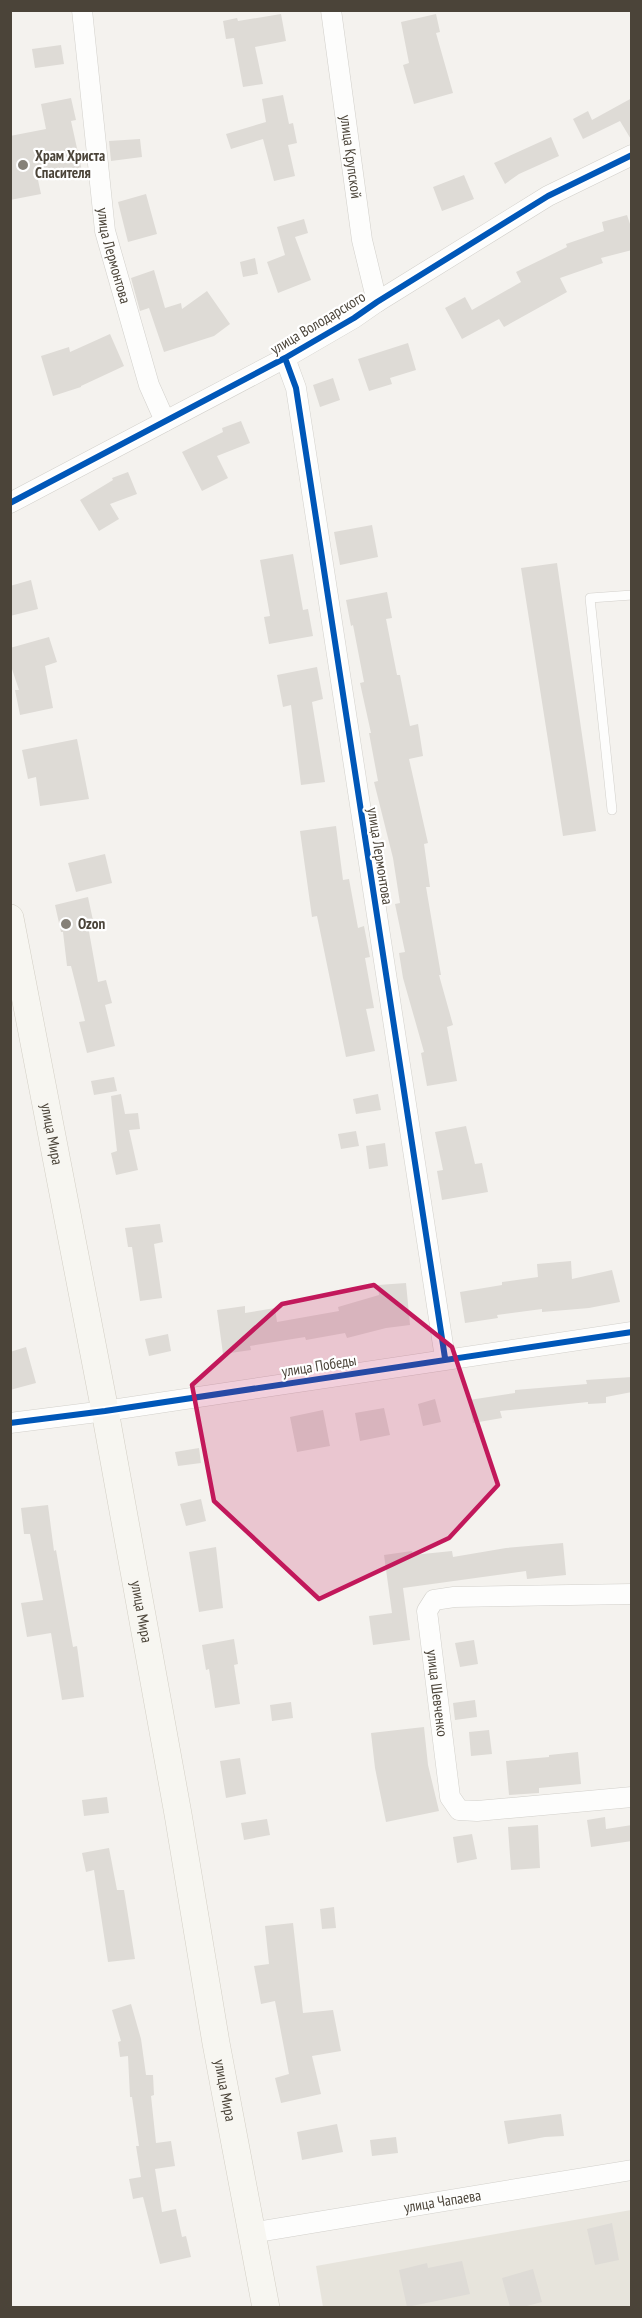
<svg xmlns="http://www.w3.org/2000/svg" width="642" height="2318" viewBox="0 0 642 2318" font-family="'PT Sans Narrow',sans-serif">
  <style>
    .residential { fill: #e7e4dc }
    .building { fill: #dedbd6 }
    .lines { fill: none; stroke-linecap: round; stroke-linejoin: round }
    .lane-casing { stroke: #d2d0cb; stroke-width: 10 }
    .street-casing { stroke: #d2d0cb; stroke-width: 21 }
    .secondary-casing { stroke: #d3cfc5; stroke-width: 28 }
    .lane { stroke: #fdfdfc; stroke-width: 9 }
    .street { stroke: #fdfdfc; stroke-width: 20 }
    .secondary { stroke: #f7f6f1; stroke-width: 27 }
    .cycleway-casing { stroke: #fff; stroke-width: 10 }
    .cycleway { stroke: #0057b8; stroke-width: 6 }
    .marked { fill: #c2185b; fill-opacity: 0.2; stroke: #c2185b; stroke-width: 4.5; stroke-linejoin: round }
    .poi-dot { fill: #868178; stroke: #fff; stroke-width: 2 }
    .labels { text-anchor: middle; stroke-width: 4.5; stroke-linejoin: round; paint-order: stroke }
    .poi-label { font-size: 15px; font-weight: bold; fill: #4b4439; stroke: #fff; text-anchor: start }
    .street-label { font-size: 15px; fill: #4b4439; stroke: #fff }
  </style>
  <rect width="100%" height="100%" fill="#f4f2ee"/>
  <path class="residential" d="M631,2210V2307H323L316,2266Z"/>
  <path class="building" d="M281,14L286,41L255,47L263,84L243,87L234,38L226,39L223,21L237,18L238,21Z
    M436,14L440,32L436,33L453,93L414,104L403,65L409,63L401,22Z
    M61,45L64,64L35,68L32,49Z
    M283,95L289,124L293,123L297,143L288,145L295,176L274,181L263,139L231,149L226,134L266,122L262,99Z
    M71,98L76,120L71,121L82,171L38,180L41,194L10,200V136L46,129L41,104Z
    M632,98V141L620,121L583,139L573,119L588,111L592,120Z
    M551,137L559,156L519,174L505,184L494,163Z
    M140,139L142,157L111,161L109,141Z
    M464,175L474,199L442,211L433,187Z
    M146,194L157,234L128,242L118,202Z
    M627,215L632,230V250L601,258L603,263L560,278L567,292L504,327L499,319L462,339L445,308L465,297L472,310L521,282L516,272L567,247L566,244L604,231L602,222Z
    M304,219L308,233L295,237L311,280L278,293L267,262L285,255L277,227Z
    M255,258L258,274L243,277L240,262Z
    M154,270L165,308L181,303L182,309L207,291L230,324L214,336L164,352L149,308L140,311L131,278Z
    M110,334L124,366L81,386V387L53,396L41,356L69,347L70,352Z
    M408,343L416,370L390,378L392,384L369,391L358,359Z
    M333,378L340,400L320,407L313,385Z
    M241,421L250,443L217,456L228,478L202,491L182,452L223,432L222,428Z
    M128,472L137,494L110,504L119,519L99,531L80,500L113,480L112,478Z
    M372,525L378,557L340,565L334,532Z
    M293,554L303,610L308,609L313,636L269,644L264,617L270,616L260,560Z
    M557,563L596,831L563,836L521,568Z
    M31,580L38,609L10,616V586Z
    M387,592L392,618L386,619L397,675H400L410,726L418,724L423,756L409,759L428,843L424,844L430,887H426L441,975H439L453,1025L447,1027L457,1081L427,1086L421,1053L424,1052L403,978L399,953L405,952L395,904L400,903L393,858L374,782L378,781L369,733H371L360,683L364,682L353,625L351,626L346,600Z
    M49,637L57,662L45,666L53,708L20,715L15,690H19L10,663V648Z
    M317,667L323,699L312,702L325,782L301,785L291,705L283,707L277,675Z
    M77,739L89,799L40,806L36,777L28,779L22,750Z
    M336,826L343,880L349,879L358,928L364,926L370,957L365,958L374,1008L366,1009L375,1051L346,1057L317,916L312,917L300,831Z
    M105,854L112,883L76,892L68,863Z
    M88,897L94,925L88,926L98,982L106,980L112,1003L105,1005L115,1046L87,1053L79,1022L85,1021L71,966H67L63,932H61L55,905Z
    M114,1077L117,1091L94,1095L91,1081Z
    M121,1094L125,1114L138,1113L140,1129L129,1130L138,1170L116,1175L111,1153L117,1151L111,1096Z
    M378,1094L381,1110L356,1114L353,1099Z
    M466,1126L475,1164L482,1163L488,1192L442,1200L437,1171L443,1170L435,1132Z
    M356,1131L359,1146L341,1149L338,1134Z
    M385,1143L388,1166L369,1169L366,1146Z
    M160,1224L163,1242L154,1244L162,1298L140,1301L132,1247H128L125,1228Z
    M571,1261L572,1279L612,1270L620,1302L589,1308L542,1312V1309L497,1315L498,1318L465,1323L460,1292L502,1285V1282L538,1277L537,1264Z
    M406,1283L410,1325L386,1328L347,1338L345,1333L306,1340L305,1337L250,1346L251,1350L223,1354L217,1310L245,1306V1313L275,1308L277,1322L339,1311L338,1307L379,1295L378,1285Z
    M168,1334L171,1351L149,1356L145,1339Z
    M26,1347L36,1383L10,1390V1352Z
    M632,1377V1392L606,1397V1403L588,1404V1402L500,1411L502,1418L473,1423L469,1400L515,1393V1390L587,1384L586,1380Z
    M435,1399L441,1422L423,1426L418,1404Z
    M384,1408L390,1435L360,1441L355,1413Z
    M323,1410L330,1446L297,1452L290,1417Z
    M199,1448L201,1463L178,1466L175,1452Z
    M201,1499L206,1521L186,1526L180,1504Z
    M48,1505L54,1551L56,1550L73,1647L77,1646L84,1697L62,1700L51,1633L27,1637L21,1603L43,1600L30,1534H24L21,1508Z
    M563,1543L566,1575L527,1579L526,1571L403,1588L410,1640L373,1645L369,1616L392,1613L384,1555L412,1551L413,1555L452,1551L453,1557L506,1548Z
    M216,1547L223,1608L199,1612L189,1552Z
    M234,1639L238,1664L234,1665L240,1704L215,1708L209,1669L206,1670L202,1645Z
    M474,1640L478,1664L460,1667L455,1643Z
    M475,1700L477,1717L455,1720L453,1703Z
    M291,1702L293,1718L272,1721L270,1705Z
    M424,1727L428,1765L439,1811L386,1822L375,1768L371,1733Z
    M489,1730L492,1754L471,1756L469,1732Z
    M578,1752L581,1784L539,1788V1793L509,1795L506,1761L549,1757V1755Z
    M240,1758L246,1794L226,1798L220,1761Z
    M107,1797L109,1813L84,1816L82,1800Z
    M605,1817L606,1829L632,1825V1841L591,1847L587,1820Z
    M267,1819L270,1835L244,1840L241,1823Z
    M538,1825L540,1868L511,1870L508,1827Z
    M472,1834L477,1859L457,1863L453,1837Z
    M109,1848L117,1890H124L135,1959L108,1962L94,1870L86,1872L82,1853Z
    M334,1907L336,1928L322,1929L320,1909Z
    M293,1923L303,2013L333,2010L341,2051L312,2056L321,2094L281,2103L275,2078L289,2074L275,2001L261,2004L254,1966L269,1964L265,1926Z
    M131,2004L141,2039L146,2075H153L154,2095L151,2096L156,2143L171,2141L175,2166L155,2169L162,2212L176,2209L182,2237L186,2236L191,2257L160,2264L143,2197L133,2199L129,2179L141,2177L136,2146H139L132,2097H130L128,2056L120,2057L118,2042L121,2041L112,2010Z
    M561,2114L564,2136L545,2137L508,2144L504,2121Z
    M337,2124L343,2152L302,2160L297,2132Z
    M396,2137L398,2153L372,2156L370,2140Z
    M612,2223L619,2260L595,2265L587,2229Z
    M462,2261L470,2294L407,2307L399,2270L427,2263L428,2268Z
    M533,2269L542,2302L523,2307H510L502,2278Z"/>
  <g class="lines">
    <g class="lane-casing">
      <path id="lane" d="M612,810L590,598L632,595"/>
    </g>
    <g class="street-casing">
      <g id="street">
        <path id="s1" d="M82,10L105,231L149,385L165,421"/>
        <path id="s2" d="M331,10L362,240L377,302"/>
        <path d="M285,358L296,388L445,1358"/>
        <path d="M10,503L285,358L354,318L377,302L548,196L632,155"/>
        <path d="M10,1423L105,1411L632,1332"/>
        <path id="s3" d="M632,1594L454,1597L434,1600L427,1611L450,1797L459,1810L477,1811L632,1797"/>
        <path id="s4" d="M251,2233L632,2170"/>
      </g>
    </g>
    <g class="secondary-casing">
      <g id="secondary">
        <path id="s5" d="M10,918L105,1411L178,1814L216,2043L266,2308"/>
      </g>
    </g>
    <use href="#lane" class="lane"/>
    <use href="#street" class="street"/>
    <use href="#secondary" class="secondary"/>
    <g class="cycleway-casing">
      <path id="cycleway" d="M285,358L296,388L445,1358
        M10,503L285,358L354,318L377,302L548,196L632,155
        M10,1423L105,1411L632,1332"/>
    </g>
    <use href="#cycleway" class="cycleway"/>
  </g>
  <path class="marked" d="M374,1285L452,1347L498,1485L449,1538L319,1599L214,1501L192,1385L282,1304Z"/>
  <g class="poi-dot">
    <circle cx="23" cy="165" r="6"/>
    <circle cx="66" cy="924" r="6"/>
  </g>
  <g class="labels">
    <g class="poi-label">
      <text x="35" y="161">Храм Христа<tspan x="35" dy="17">Спасителя</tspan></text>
      <text x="78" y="929">Ozon</text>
    </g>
    <g class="street-label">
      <text dy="5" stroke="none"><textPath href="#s2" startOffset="148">улица Крупской</textPath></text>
      <text dy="5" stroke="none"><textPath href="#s1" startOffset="248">улица Лермонтова</textPath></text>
      <text transform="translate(318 323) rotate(-31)" y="5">улица Володарского</text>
      <text transform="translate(380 856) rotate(81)" y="5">улица Лермонтова</text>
      <text dy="5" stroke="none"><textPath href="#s5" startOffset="220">улица Мира</textPath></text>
      <text transform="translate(319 1366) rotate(-9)" y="5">улица Победы</text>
      <text dy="5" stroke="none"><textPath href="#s5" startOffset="706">улица Мира</textPath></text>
      <text dy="5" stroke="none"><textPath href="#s3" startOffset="294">улица Шевченко</textPath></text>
      <text dy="5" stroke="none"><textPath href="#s5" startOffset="1192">улица Мира</textPath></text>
      <text dy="5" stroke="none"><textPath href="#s4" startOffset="194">улица Чапаева</textPath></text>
    </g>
  </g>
  <rect width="642" height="2318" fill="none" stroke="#4b4439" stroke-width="24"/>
</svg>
